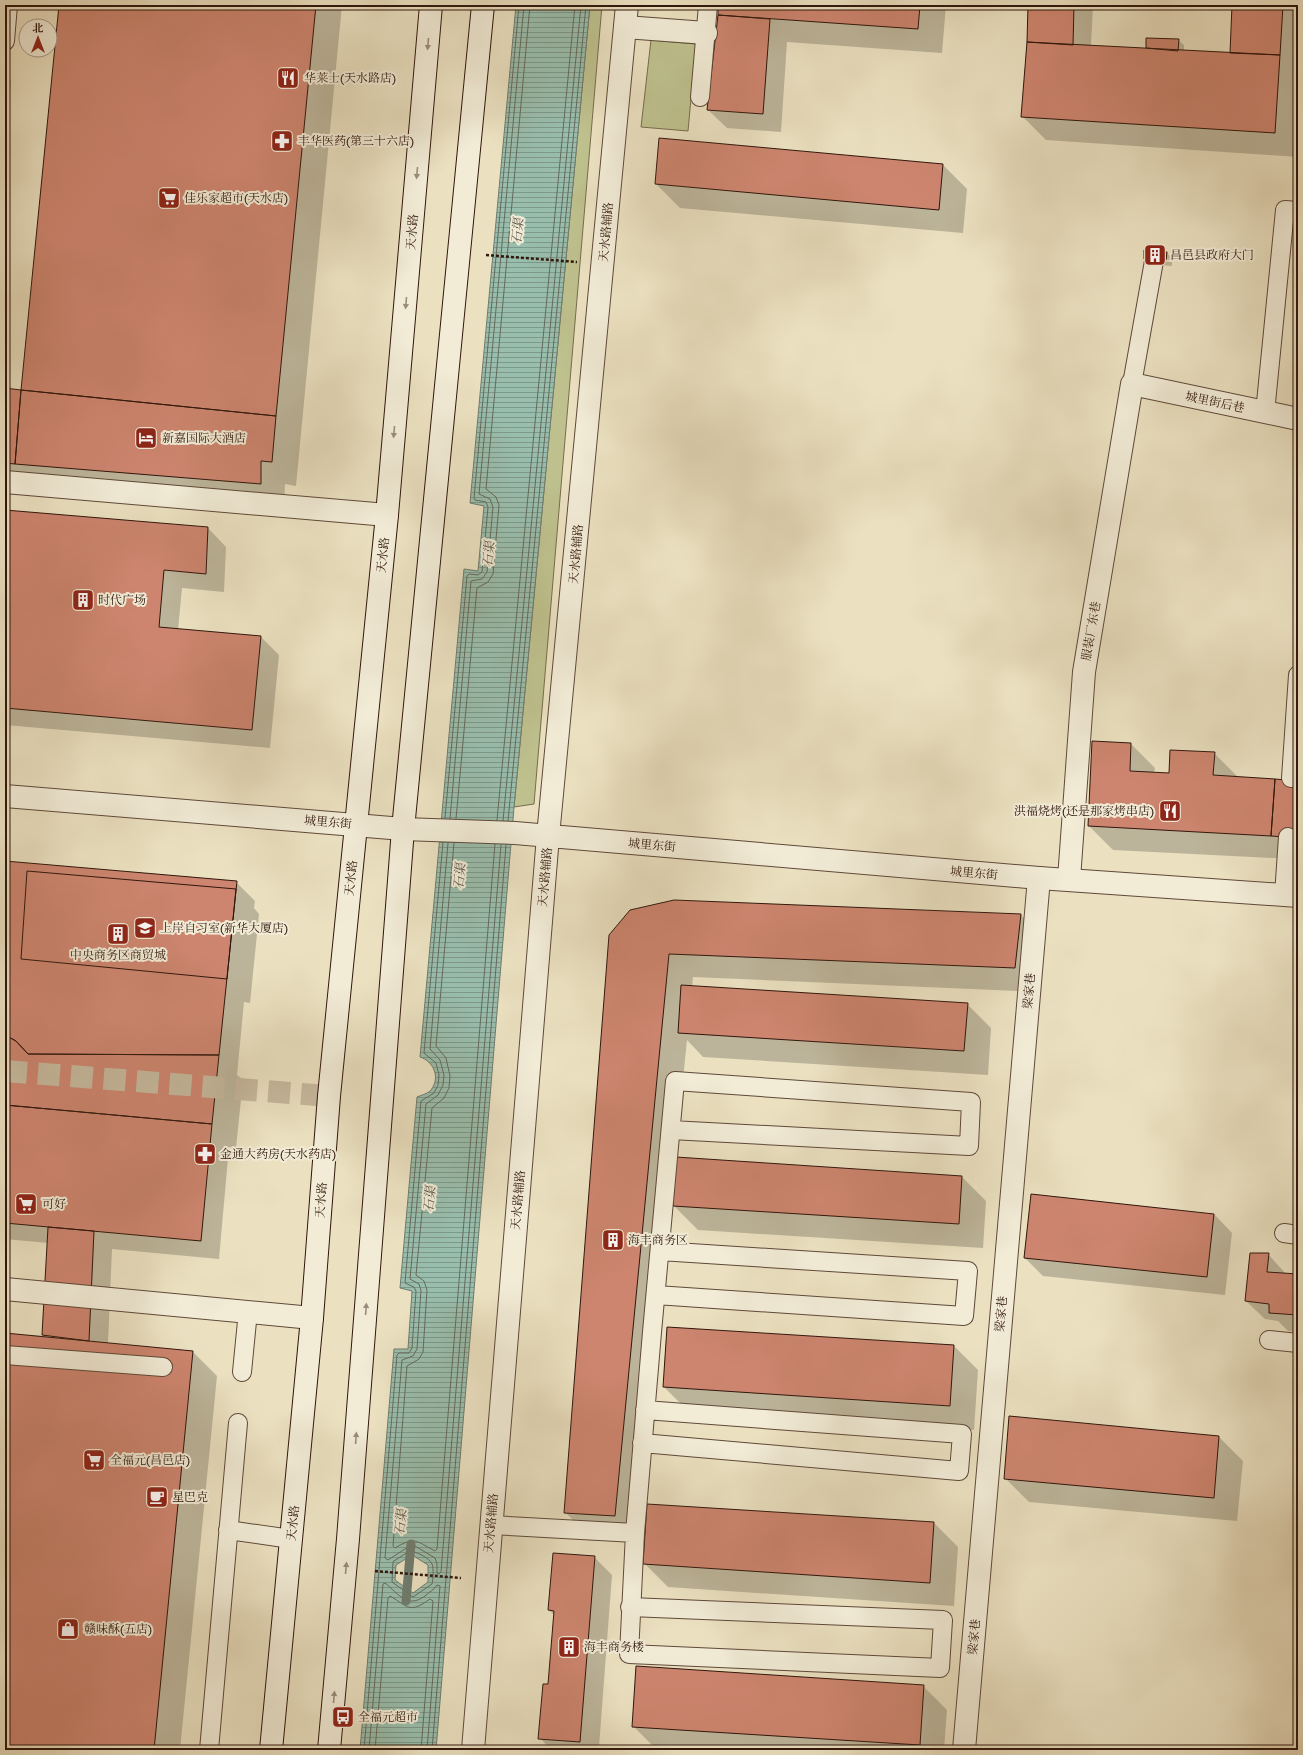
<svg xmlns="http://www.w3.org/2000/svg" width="1303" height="1755" viewBox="0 0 1303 1755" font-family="'IM FELL DW Pica','Noto Serif SC',serif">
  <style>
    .garden { fill: #bec18e; stroke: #776c4d }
    .water { fill: url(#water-rules); stroke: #6f7b6d; fill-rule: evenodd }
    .shadow { fill: #0003; fill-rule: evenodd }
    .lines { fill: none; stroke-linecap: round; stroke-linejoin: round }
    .shore { stroke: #646a5c; stroke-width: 1 }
    .stream { stroke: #6f7b6d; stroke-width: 9 }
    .building { fill: #cd856f; stroke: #30160c }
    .pedestrian-tunnel { stroke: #c6b89d; stroke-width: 22; stroke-dasharray: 22 11; stroke-linecap: butt }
    .service-casing { stroke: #5f4939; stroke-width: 20 }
    .pedestrian-casing { stroke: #5f4939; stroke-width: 24 }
    .minor-casing { stroke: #5f4939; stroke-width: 24 }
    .tertiary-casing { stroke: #5f4939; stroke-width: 24 }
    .secondary-casing { stroke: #30160c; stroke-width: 24 }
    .path { stroke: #30160c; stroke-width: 2.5; stroke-dasharray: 3 2; stroke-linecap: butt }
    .service { stroke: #f2ecd7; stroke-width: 18 }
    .pedestrian { stroke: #f2ecd7; stroke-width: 22 }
    .minor { stroke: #f2ecd7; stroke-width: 22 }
    .tertiary { stroke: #f2ecd7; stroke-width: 22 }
    .secondary { stroke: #f2ecd7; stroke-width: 22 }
    .oneway { fill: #9b8c7c }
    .labels { text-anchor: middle; stroke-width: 4; stroke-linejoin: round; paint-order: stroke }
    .poi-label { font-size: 12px; fill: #30160c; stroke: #f2ecd7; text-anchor: start }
    .street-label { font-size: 12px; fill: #30160c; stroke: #f2ecd7 }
    .water-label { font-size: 13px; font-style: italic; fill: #555144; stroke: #f2ecd7 }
  </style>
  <defs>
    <pattern id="water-rules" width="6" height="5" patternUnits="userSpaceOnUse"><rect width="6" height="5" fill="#99bead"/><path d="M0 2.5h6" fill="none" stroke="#7d998b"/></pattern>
  </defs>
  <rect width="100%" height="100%" fill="#ebe1c1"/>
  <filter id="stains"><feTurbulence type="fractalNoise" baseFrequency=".005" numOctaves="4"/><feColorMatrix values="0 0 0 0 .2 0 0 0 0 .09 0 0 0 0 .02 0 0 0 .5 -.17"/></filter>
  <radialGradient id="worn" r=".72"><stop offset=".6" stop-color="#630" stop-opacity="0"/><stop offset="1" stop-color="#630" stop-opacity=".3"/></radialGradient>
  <path class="garden" d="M590,5H602L534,804L514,807Z
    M651,40L696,44L688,131L641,127Z"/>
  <path class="water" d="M516,5H590L514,807L436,1750H360L394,1349H408L412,1291L400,1288L417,1097C422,1095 429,1093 431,1090C441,1077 433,1061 420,1057L464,569L478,571L484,506L470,503ZM412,1555L428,1565V1582L413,1593L395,1580L396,1565Z"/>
  <path class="shadow" d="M60,5H342L296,486L285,484L284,508L5,485V389L22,391Z
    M719,5H946L942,53L787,42L781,132L727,128L708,110Z
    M1029,5H1093L1091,46L1149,49L1147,47L1178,40L1184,45V51L1231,53L1233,5H1298V157L1046,140L1022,116Z
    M5,76L11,81L7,128H5Z
    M943,165L967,189L963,233L680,208L656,184Z
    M1145,251L1166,252L1172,258V266L1151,264L1145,258ZM1150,258L1172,260L1171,262L1150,260Z
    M5,511L208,528L226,547L224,592L182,588L178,630L260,636L279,655L270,748L5,725Z
    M1131,744L1155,768L1154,773L1170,774L1214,753L1238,777L1298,782V854H1295L1294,859L1113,850L1089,826Z
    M5,862L236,882L255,901L254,908L259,914L250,1003L244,1002L237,1075L243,1080L236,1148L229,1147L219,1259L112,1249L108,1343L193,1352L217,1376L180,1750H5V1334L43,1336L48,1243L5,1239Z
    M674,901L1021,915L1045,939L1039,992L693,977L692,986L967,1004L991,1028L988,1075L703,1057L687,1040L675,1158L962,1177L986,1201L983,1248L698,1230L674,1206L676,1169H674L639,1539L589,1536L565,1512Z
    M1214,1214L1232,1233L1225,1295L1043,1276L1025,1258Z
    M1268,1254L1286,1274L1298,1275V1332L1288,1331L1278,1321L1265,1319L1246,1301Z
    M954,1346L978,1370L974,1430L688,1411L664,1387Z
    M1219,1437L1243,1461L1237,1521L1029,1502L1005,1478Z
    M648,1505L934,1523L958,1547L954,1606L668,1587L644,1563Z
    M594,1557L612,1575L599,1747L644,1750H551L540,1738L549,1685L555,1616L549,1610Z
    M923,1686L947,1710L944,1750H657L633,1726Z"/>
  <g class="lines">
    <path class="shore" d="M445,818L467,576L469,574L478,575L482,572L488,507L486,502L475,500L474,498L519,5
      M450,819L471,581L482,579L487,572L493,507L490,499L479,494L524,5
      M456,819L477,588L488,582L493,574L499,505L496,497L486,489L530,5
      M497,820L575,5
      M503,821L581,5
      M508,821L586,5
      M448,843L430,1049L440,1060L444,1075L443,1085L438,1095L426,1104L410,1279L419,1284L421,1290L417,1349L413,1356L402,1360L385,1558L388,1560L408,1547L415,1546L435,1558L437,1564V1573L439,1574L441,1572L501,845
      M454,843L436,1046L446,1058L450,1076L449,1088L444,1098L432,1108L416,1275L424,1281L427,1290L423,1352L419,1359L407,1366L393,1546L395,1548C415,1536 416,1541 435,1551L437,1549L495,844
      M410,1551C415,1551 430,1558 432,1564C434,1569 433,1579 432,1584L413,1597L392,1582L393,1562Z
      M364,1750L397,1355L399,1353H409L412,1348L416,1291L414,1287L405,1283L421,1101L434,1093L438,1085L439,1075L436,1063L424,1053L443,842
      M369,1750L383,1584L385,1583C399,1594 407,1609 425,1596C429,1592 434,1590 437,1585L440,1586L427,1750
      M375,1750L388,1598L390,1596C409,1607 409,1614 430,1599L433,1601L421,1750
      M432,1750L506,845"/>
    <path class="stream" d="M406,1601L411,1544"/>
  </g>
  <path class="building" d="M59,5H316L276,416L21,390Z
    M718,5H920L918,29L718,15Z
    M1028,5H1074L1073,45L1027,42Z
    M1232,5H1283L1280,55L1230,53Z
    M718,15L770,19L763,114L707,110Z
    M1146,38L1179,39L1178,51L1146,48Z
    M1027,42L1280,55L1275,133L1021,117Z
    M659,138L943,164L939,210L655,184Z
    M1144,250L1167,252L1166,260L1144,259Z
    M5,388L21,390L15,464L5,463Z
    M21,390L276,416L272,462L261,461V484L15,464Z
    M5,510L208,527L206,574L164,570L159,627L261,636L252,730L5,708Z
    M1092,741L1131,743L1130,771L1169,773L1170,750L1215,752L1213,775L1275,779L1271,836L1088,826Z
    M1275,779L1298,781V838L1271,836Z
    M5,861L237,881L219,1055L28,1054L16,1041L5,1035Z
    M27,871L236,889L227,979L21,959Z
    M674,900L1021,914L1015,968L669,954L615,1516L564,1513L609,935L630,910Z
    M681,985L968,1003L964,1051L678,1033Z
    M5,1035L16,1041L28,1054L219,1055L212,1124L5,1105Z
    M5,1105L212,1124L201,1241L5,1223Z
    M676,1157L962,1176L959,1224L673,1206Z
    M1031,1194L1214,1214L1207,1277L1024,1258Z
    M48,1227L94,1231L89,1341L42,1335Z
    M1250,1253H1269L1267,1272L1298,1274V1315L1269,1313V1304L1245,1301Z
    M667,1327L954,1345L950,1406L663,1387Z
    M5,1333L193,1351L154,1750H5Z
    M1009,1416L1219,1436L1214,1498L1004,1479Z
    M647,1504L934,1522L930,1583L643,1564Z
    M553,1553L595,1556L580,1742L538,1739L543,1684H548L554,1611L548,1610Z
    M636,1666L924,1685L920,1745L632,1727Z
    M593,1746L659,1750H593Z"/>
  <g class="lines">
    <path class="pedestrian-tunnel" d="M5,1071L329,1096"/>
    <g class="service-casing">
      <path id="service" d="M5,41L8,5
        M700,97L708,5
        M1132,384L1154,261
        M1265,413L1285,210L1298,211
        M1291,778L1298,675
        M1284,895L1288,837
        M1284,1233L1298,1235
        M656,1295L964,1316L968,1271L660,1251
        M1269,1340L1298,1343
        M5,1355L163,1367
        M242,1372L248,1311
        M642,1443L959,1471L962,1434L645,1410
        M491,1525L635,1533C647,1382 661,1232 675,1081L971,1102L969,1146L671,1130
        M228,1530L291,1539
        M630,1607L943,1620L940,1668L629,1654L635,1533
        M209,1750L238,1423"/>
    </g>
    <g class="pedestrian-casing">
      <path id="pedestrian" d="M625,27L706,33"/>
    </g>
    <g class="minor-casing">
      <path id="minor" d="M5,482L387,515
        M1069,879L1084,672L1132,384L1298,419
        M5,1289L312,1318
        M964,1750L1039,878"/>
    </g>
    <g class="tertiary-casing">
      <path id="tertiary" d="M5,796L403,829L515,833L1039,878L1298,896
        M473,1750L548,836L627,5"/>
    </g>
    <g class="secondary-casing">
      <path id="secondary" d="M271,1750L312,1318L329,1096L387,515L431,5
        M329,1750L348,1539L403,829L483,5"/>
    </g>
    <path class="path" d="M486,255L577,262
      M375,1571L461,1578"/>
    <use href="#service" class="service"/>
    <use href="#pedestrian" class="pedestrian"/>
    <use href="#minor" class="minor"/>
    <use href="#tertiary" class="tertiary"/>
    <use href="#secondary" class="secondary"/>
  </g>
  <defs><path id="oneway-solid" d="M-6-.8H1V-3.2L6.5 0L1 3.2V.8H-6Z"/></defs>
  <g class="oneway">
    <use href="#oneway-solid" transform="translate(428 44) rotate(95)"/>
    <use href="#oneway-solid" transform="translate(417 173) rotate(95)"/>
    <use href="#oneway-solid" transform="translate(406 303) rotate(95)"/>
    <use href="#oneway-solid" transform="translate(394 432) rotate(95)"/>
    <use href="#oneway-solid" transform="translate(366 1309) rotate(-86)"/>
    <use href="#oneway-solid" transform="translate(356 1438) rotate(-86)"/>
    <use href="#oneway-solid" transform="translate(346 1568) rotate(-85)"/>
    <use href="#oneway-solid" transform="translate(334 1697) rotate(-85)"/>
  </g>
  <defs>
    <g id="restaurant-square" transform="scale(1.15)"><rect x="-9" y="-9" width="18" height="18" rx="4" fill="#8f2418" stroke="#f2ecd7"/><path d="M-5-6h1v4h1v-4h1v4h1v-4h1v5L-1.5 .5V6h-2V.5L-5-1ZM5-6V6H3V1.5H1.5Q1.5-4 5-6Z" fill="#fff"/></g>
    <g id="pharmacy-square" transform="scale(1.15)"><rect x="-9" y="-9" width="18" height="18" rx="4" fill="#8f2418" stroke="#f2ecd7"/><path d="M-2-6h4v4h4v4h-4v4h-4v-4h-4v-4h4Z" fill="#fff"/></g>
    <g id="supermarket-square" transform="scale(1.15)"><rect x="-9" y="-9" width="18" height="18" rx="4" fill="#8f2418" stroke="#f2ecd7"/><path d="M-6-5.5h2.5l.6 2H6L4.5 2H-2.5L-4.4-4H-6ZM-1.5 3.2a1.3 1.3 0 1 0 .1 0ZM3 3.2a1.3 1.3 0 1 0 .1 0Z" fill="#fff"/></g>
    <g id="building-square" transform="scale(1.15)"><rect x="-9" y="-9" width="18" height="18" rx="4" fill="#8f2418" stroke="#f2ecd7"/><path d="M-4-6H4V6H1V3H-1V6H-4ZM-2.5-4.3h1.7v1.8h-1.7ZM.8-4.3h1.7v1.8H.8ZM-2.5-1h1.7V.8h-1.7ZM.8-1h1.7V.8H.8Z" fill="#fff"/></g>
    <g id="hotel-square" transform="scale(1.15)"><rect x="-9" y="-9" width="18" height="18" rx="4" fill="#8f2418" stroke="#f2ecd7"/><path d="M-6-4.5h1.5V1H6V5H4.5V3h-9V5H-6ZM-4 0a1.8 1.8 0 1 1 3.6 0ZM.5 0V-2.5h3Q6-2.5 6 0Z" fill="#fff"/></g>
    <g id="school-square" transform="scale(1.15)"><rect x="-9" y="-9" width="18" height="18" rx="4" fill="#8f2418" stroke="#f2ecd7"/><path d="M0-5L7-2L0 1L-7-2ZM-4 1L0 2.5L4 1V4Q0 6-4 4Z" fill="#fff"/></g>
    <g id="cafe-square" transform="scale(1.15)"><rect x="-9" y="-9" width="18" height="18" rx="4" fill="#8f2418" stroke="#f2ecd7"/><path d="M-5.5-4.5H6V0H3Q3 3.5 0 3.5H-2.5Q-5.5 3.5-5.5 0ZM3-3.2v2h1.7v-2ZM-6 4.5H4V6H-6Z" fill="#fff"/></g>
    <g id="shop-square" transform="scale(1.15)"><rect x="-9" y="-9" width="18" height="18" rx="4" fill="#8f2418" stroke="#f2ecd7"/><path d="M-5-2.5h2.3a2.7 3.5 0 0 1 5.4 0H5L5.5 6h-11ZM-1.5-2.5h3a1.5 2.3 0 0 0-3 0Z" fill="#fff"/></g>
    <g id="bus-square" transform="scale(1.15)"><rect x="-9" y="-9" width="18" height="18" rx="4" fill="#8f2418" stroke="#f2ecd7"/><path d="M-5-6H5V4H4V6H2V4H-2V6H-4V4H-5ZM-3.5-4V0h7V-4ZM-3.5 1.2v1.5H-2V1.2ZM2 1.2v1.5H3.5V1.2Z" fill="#fff"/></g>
  </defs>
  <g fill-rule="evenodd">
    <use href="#restaurant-square" x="288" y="78"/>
    <use href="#pharmacy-square" x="282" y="141"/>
    <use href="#supermarket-square" x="169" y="198"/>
    <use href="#building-square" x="1155" y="255"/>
    <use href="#hotel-square" x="146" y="438"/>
    <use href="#building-square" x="83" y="600"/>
    <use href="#restaurant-square" x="1170" y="811"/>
    <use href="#school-square" x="145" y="928"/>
    <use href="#building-square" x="118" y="934"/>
    <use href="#pharmacy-square" x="205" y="1154"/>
    <use href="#supermarket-square" x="26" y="1204"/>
    <use href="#building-square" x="613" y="1240"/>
    <use href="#supermarket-square" x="94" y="1460"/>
    <use href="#cafe-square" x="157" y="1497"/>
    <use href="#shop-square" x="68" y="1629"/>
    <use href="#building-square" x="569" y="1647"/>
    <use href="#bus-square" x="343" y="1717"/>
  </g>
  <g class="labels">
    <g class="poi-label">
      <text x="304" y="82">华莱士(天水路店)</text>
      <text x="298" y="145">丰华医药(第三十六店)</text>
      <text x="184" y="202">佳乐家超市(天水店)</text>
      <text x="1170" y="259">昌邑县政府大门</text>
      <text x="162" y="442">新嘉国际大酒店</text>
      <text x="98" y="604">时代广场</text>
      <text x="1154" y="815" text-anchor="end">洪福烧烤(还是那家烤串店)</text>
      <text x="160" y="932">上岸自习室(新华大厦店)</text>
      <text x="118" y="959" text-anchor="middle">中央商务区商贸城</text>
      <text x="220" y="1158">金通大药房(天水药店)</text>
      <text x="42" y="1208">可好</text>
      <text x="628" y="1244">海丰商务区</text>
      <text x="110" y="1464">全福元(昌邑店)</text>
      <text x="172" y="1501">星巴克</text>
      <text x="84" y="1633">赣味酥(五店)</text>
      <text x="584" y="1651">海丰商务楼</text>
      <text x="358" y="1721">全福元超市</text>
    </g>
    <g class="street-label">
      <text transform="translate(412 232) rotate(-85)" y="4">天水路</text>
      <text transform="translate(606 232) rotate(-85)" y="4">天水路辅路</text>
      <text transform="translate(1215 402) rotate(12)" y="4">城里街后巷</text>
      <text transform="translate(576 554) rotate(-85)" y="4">天水路辅路</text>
      <text transform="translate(383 555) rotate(-84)" y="4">天水路</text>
      <text transform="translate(1091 631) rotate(-80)" y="4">服装厂东巷</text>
      <text transform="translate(328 822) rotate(5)" y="4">城里东街</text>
      <text transform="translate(652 845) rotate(5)" y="4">城里东街</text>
      <text transform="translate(974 873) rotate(5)" y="4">城里东街</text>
      <text transform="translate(545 877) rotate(-85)" y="4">天水路辅路</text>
      <text transform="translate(351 878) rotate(-84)" y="4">天水路</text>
      <text transform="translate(1029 991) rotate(-85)" y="4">梁家巷</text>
      <text transform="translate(321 1200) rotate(-86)" y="4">天水路</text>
      <text transform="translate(518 1200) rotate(-85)" y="4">天水路辅路</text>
      <text transform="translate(1001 1314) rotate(-85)" y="4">梁家巷</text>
      <text transform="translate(293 1523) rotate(-84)" y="4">天水路</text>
      <text transform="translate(491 1523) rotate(-85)" y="4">天水路辅路</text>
      <text transform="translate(974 1637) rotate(-85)" y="4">梁家巷</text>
    </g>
    <g class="water-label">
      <text transform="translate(517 231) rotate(-85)" y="5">石渠</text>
      <text transform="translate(488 554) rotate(-85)" y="5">石渠</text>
      <text transform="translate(459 876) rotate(-85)" y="5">石渠</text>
      <text transform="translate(429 1199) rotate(-85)" y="5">石渠</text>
      <text transform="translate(400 1522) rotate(-85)" y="5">石渠</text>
    </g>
  </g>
  <rect width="1303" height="1755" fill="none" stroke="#ebe1c1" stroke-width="20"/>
  <rect x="6" y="6" width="1291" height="1743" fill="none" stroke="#30160c" stroke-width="2"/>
  <rect x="10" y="10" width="1283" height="1735" fill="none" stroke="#30160c"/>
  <g transform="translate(38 38)"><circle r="19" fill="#f2ecd7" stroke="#a49686"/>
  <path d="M0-3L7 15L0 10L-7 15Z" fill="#8f2418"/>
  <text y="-6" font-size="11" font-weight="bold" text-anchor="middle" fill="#30160c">北</text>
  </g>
  <rect width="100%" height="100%" filter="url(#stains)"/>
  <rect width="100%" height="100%" fill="url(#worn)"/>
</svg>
